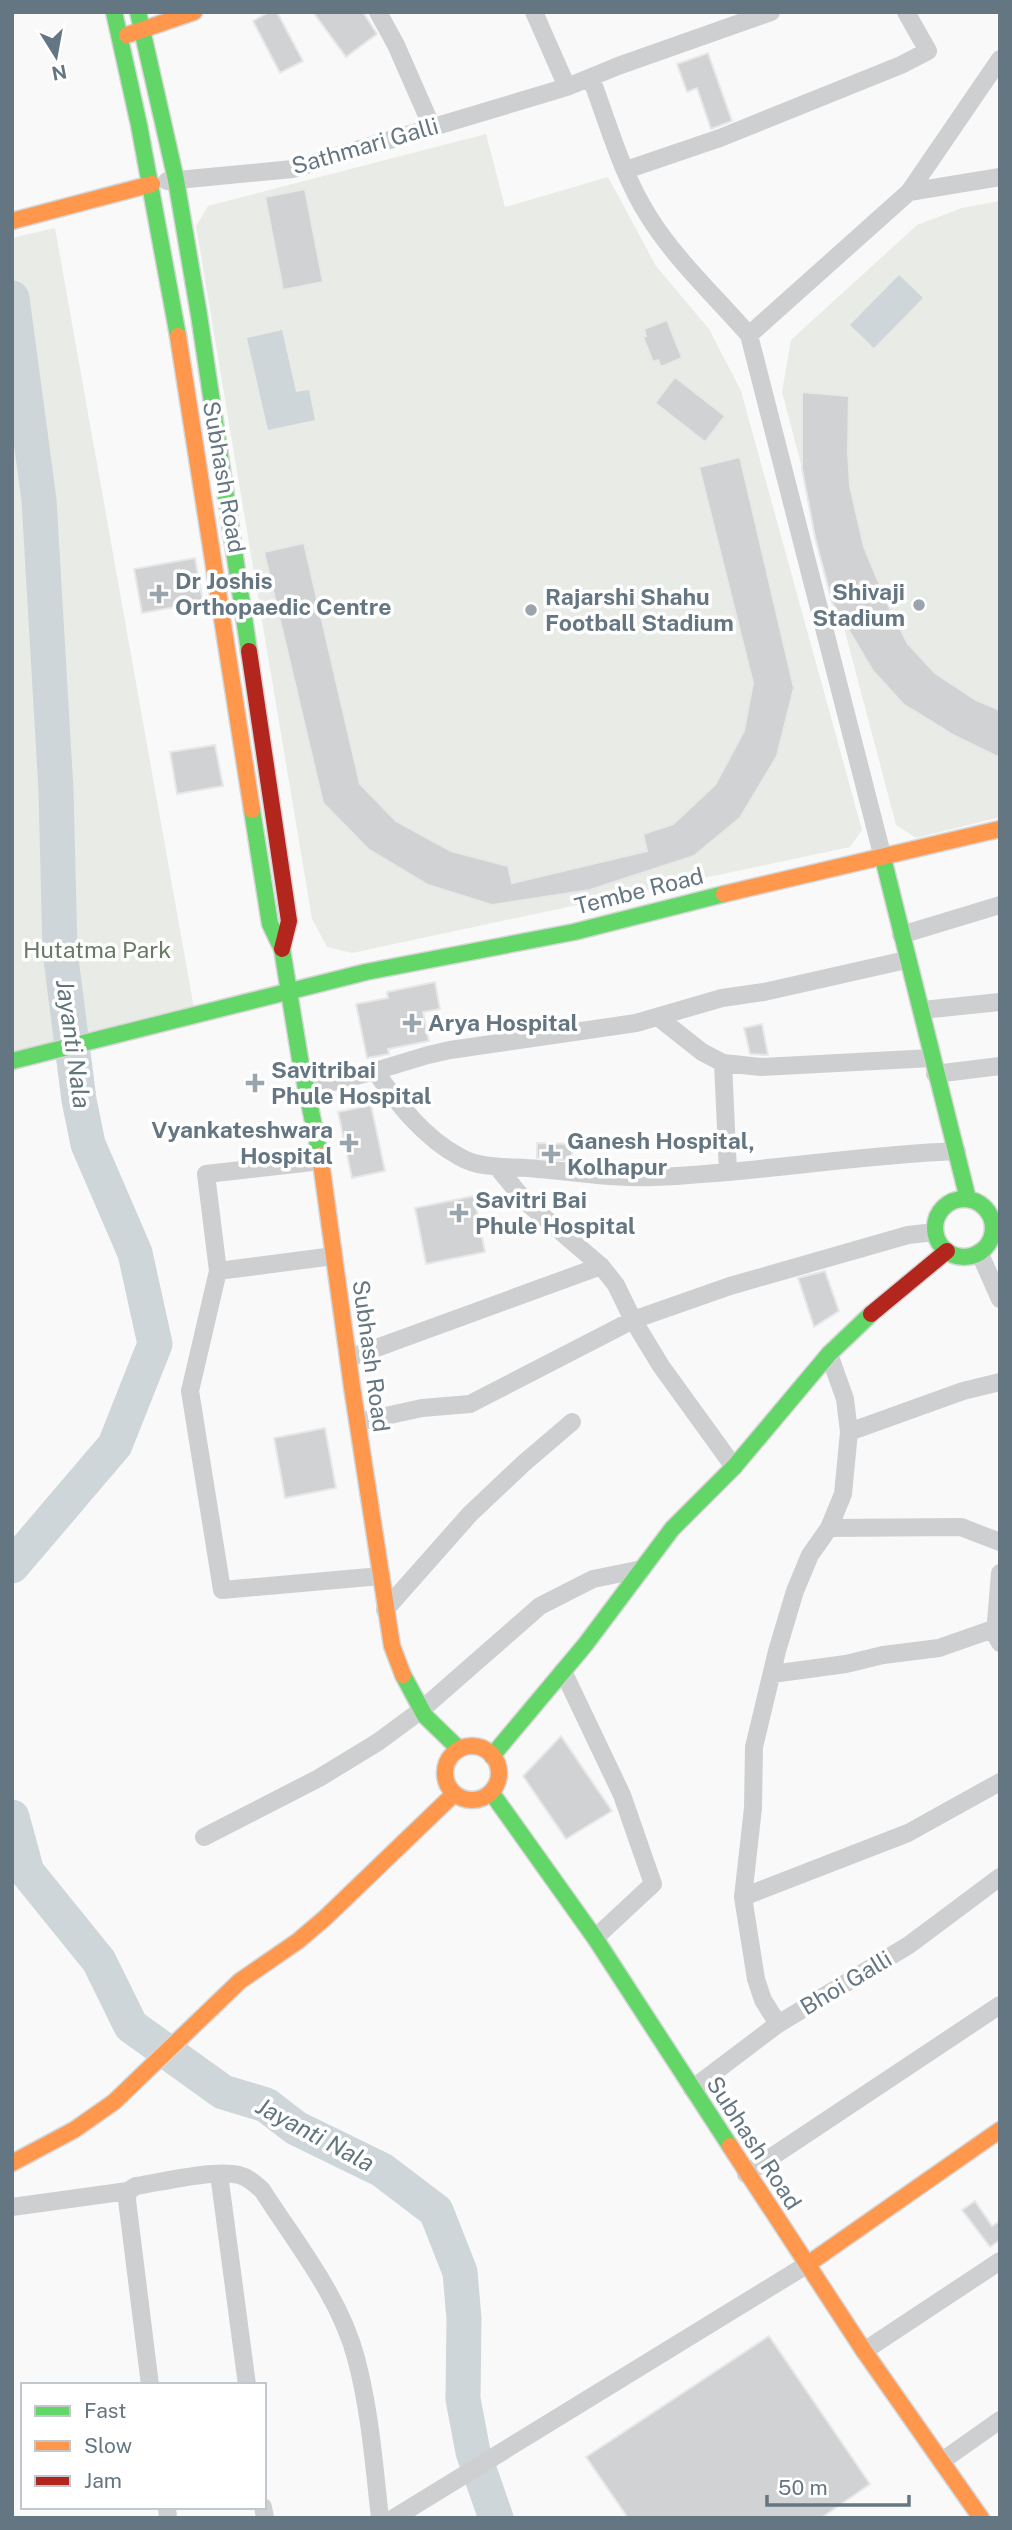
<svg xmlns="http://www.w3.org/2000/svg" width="1012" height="2530" viewBox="0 0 1012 2530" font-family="'Public Sans',sans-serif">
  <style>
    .green { fill: #e8ebe6 }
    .water { fill: #ced6d9 }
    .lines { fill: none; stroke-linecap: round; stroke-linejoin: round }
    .river { stroke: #ced6d9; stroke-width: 35 }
    .building { fill: #d0d2d3; stroke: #e8e8e8; stroke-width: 2 }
    .fast-casing { stroke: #d5d6d7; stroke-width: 19 }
    .slow-casing { stroke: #d5d6d7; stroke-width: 19 }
    .jam-casing { stroke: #d5d6d7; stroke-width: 19 }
    .street { stroke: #cecfd0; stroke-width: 18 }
    .fast { stroke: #63d668; stroke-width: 16 }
    .slow { stroke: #ff974d; stroke-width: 16 }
    .jam { stroke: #b3261e; stroke-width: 16 }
    .poi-dot { fill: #99a4ac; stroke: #fff; stroke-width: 2.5 }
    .labels { text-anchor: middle; stroke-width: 7; stroke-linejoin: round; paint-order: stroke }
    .street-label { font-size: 23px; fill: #657683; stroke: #fff }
    .poi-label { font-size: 23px; font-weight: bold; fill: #657683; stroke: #fff; text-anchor: start }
    .park-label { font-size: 23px; fill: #687a64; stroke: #fff }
    .water-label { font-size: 24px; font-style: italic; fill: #60757c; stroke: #fff }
  </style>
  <rect width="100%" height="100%" fill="#f9f9f9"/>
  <path class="green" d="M486,134L505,207L608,177L656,266L709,329L741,391L862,830L850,847L352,953L327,947L312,919L196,226L208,206Z
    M1000,201V817L916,838L896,825L782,392L791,340L917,225L962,208Z
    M55,228L195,1014L12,1061V238Z"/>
  <path class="water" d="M899,275L923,298L874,348L850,325Z
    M282,330L296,392L309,390L315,420L268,430L247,338Z"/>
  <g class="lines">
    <path class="river" d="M12,298L39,500L56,790L60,951L79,1100L88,1144L135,1253L155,1344L115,1445L12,1566
      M12,1817L27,1872L99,1961L131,2026L223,2092L266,2105L296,2128L382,2170L436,2211L460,2272L464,2319L463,2399L473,2452L496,2518"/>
  </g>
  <path class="building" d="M269,12H277L303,61L280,73L253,21Z
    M313,12H363L377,34L346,57Z
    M708,53L732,121L711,129L697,88L687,92L677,64Z
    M305,189L323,282L283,290L265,197Z
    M667,320L682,358L661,367L658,360L653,362L643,337L646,336L644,329Z
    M675,377L725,416L705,442L655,403Z
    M802,392L849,396L848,451L850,486L864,547L890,609L908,644L935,673L976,700L1000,710V758L955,736L903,704L873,671L832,602L815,537L802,469Z
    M740,457L794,688L777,756L740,818L694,856L590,890L492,905L428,885L368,849L323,803L264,552L304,543L360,784L396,821L451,851L508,866L512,883L647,851L643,834L673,824L715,785L744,731L753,683L699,467Z
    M195,558L203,602L142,613L134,569Z
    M215,745L223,786L177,794L170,752Z
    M435,982L440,1009L423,1012L429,1041L388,1049L389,1054L367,1058L356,1004L388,998L387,992Z
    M762,1024L768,1055L750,1054L744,1028Z
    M371,1105L385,1171L352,1178L338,1112Z
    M537,1143L572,1144V1161L537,1158Z
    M474,1196L485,1252L426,1264L415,1208Z
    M825,1271L839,1311L814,1327L798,1278Z
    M325,1428L336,1488L285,1498L274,1438Z
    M561,1736L612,1811L566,1839L523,1776Z
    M975,2201L992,2226L1000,2221V2240L990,2247L962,2210Z
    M769,2336L870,2484L821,2518H628L586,2457Z"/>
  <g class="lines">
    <g class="fast-casing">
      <path id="fast" d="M114,12L139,125L178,336
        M138,12L176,180L199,315L249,651
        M252,810L270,924L282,949L300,1059L320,1155
        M883,858L968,1199
        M12,1061L366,972L574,932L724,894
        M935 1228a29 29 0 1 1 58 0a29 29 0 1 1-58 0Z
        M403,1675L425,1716L459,1749
        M492,1756L585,1645L672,1529L734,1467L829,1354L871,1314
        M491,1792L595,1938L730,2146"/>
    </g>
    <g class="slow-casing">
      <path id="slow" d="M127,35L194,12
        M12,221L152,184
        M178,336L252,810
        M724,894L1000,829
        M320,1155L352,1387L392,1646L403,1675
        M445 1773a27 27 0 1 1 54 0a27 27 0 1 1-54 0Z
        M730,2146L864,2351L981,2518
        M12,2163L74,2130L114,2102L240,1981L298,1941L325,1918L454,1794
        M808,2264L1000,2130"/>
    </g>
    <g class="jam-casing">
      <path id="jam" d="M249,651L289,921L282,949
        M871,1314L947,1251"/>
    </g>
    <path class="street" d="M378,12L396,45L432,127
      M534,12L567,87
      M591,78C608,123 622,175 649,217C676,260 715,296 749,335L909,192L1000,59
      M626,170L720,138L901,65L928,51L906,12
      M167,181L293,169L567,87L618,66L771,12
      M909,192L1000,177
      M749,335L883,858
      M901,935L1000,905
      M922,1010L1000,1002
      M659,1018L702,1052L723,1063L761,1067L932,1058
      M723,1063L728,1172
      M375,1071L428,1055L450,1050L636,1023L722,998L764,992L906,960
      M935,1074L1000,1066
      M306,1089L375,1071C398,1104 424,1138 460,1157C482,1170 513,1166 538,1169C577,1172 615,1179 655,1177C756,1173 856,1155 957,1151
      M497,1167L526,1202L601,1266L616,1285L633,1320L661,1366L734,1467
      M979,1252L1000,1299
      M334,1256L218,1271L190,1391L222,1590L381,1576
      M218,1271L206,1174L321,1161
      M349,1358L601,1266
      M358,1422L422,1408L470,1404L633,1320L730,1286L908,1235L935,1232
      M849,1432L963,1391L1000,1382
      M829,1528L961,1527L1000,1542
      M1000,1573L995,1634L1000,1643
      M385,1610L470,1514L524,1463L572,1422
      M563,1671L622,1795L653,1884L595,1938
      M772,1674L846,1664L883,1655L939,1648L996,1628
      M204,1837L319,1778L378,1742L420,1711L540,1606L593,1579L642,1569
      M743,1897L908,1833L1000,1782
      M778,2024L763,2000L756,1979L743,1897L753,1808L754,1747L777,1651L795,1591L810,1555L829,1528L843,1494L849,1432L845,1399L829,1354
      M692,2089L778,2024L909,1945L1000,1877
      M219,2174L247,2385
      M746,2174L1000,2005
      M12,2207L128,2191
      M864,2351L1000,2261
      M150,2385L127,2200L128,2191L136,2186C162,2182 215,2169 239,2175C248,2177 255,2184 262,2190C296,2243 340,2297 356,2358C370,2410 374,2465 380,2518
      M942,2461L1000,2420
      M167,2507L168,2518
      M263,2507L265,2518
      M394,2518L808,2264"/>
    <use href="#fast" class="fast"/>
    <use href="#slow" class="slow"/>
    <use href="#jam" class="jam"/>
  </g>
  <g class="poi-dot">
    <path d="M155.5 583.5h7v7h7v7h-7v7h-7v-7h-7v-7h7z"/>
    <circle cx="919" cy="605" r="7"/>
    <circle cx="531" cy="610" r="7"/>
    <path d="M408.5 1012.5h7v7h7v7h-7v7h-7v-7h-7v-7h7z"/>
    <path d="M251.5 1072.5h7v7h7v7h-7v7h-7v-7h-7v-7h7z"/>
    <path d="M345.5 1132.5h7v7h7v7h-7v7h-7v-7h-7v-7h7z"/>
    <path d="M547.5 1143.5h7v7h7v7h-7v7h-7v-7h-7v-7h7z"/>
    <path d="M455.5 1202.5h7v7h7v7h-7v7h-7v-7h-7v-7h7z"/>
  </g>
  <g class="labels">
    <g class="street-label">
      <text transform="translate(365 146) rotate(-16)" y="8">Sathmari Galli</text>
      <text transform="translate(224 477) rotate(80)" y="8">Subhash Road</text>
      <text transform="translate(639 891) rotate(-14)" y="8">Tembe Road</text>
      <text transform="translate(371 1356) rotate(82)" y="8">Subhash Road</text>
      <text transform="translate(846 1983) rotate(-31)" y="8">Bhoi Galli</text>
      <text transform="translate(754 2143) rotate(57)" y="8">Subhash Road</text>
    </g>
    <g class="poi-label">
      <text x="175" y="589">Dr Joshis<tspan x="175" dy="26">Orthopaedic Centre</tspan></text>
      <text x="905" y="600" text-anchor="end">Shivaji<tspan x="905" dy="26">Stadium</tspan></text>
      <text x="545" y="605">Rajarshi Shahu<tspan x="545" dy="26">Football Stadium</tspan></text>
      <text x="428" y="1031">Arya Hospital</text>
      <text x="271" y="1078">Savitribai<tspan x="271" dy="26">Phule Hospital</tspan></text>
      <text x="333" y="1138" text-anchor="end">Vyankateshwara<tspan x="333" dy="26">Hospital</tspan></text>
      <text x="567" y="1149">Ganesh Hospital,<tspan x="567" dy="26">Kolhapur</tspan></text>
      <text x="475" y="1208">Savitri Bai<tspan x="475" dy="26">Phule Hospital</tspan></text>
    </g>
    <g class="park-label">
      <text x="97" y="958">Hutatma Park</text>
    </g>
    <g class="water-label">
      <text transform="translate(73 1044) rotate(82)" y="8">Jayanti Nala</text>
      <text transform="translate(315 2135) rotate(28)" y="8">Jayanti Nala</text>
    </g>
  </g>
  <rect width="1012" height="2530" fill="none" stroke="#657683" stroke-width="28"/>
  <rect x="21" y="2383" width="245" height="126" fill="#ffffff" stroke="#c1c8cd" stroke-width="2"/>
  <rect x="35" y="2406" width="35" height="10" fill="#63d668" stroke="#c1c8cd" stroke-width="2"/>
  <text x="84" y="2418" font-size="21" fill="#657683">Fast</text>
  <rect x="35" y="2441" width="35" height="10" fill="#ff974d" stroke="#c1c8cd" stroke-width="2"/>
  <text x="84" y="2453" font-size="21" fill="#657683">Slow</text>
  <rect x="35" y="2476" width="35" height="10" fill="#b3261e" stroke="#c1c8cd" stroke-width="2"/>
  <text x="84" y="2488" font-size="21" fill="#657683">Jam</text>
  <g transform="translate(56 56) rotate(169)" stroke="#ffffff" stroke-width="5" paint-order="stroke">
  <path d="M0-5L12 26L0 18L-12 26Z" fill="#657683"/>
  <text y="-10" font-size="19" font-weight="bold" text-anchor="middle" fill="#657683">N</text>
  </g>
  <path d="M767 2495v10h142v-10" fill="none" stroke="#657683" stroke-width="3.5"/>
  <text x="778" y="2495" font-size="21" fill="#657683" stroke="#ffffff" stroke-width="5" paint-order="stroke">50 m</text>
</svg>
